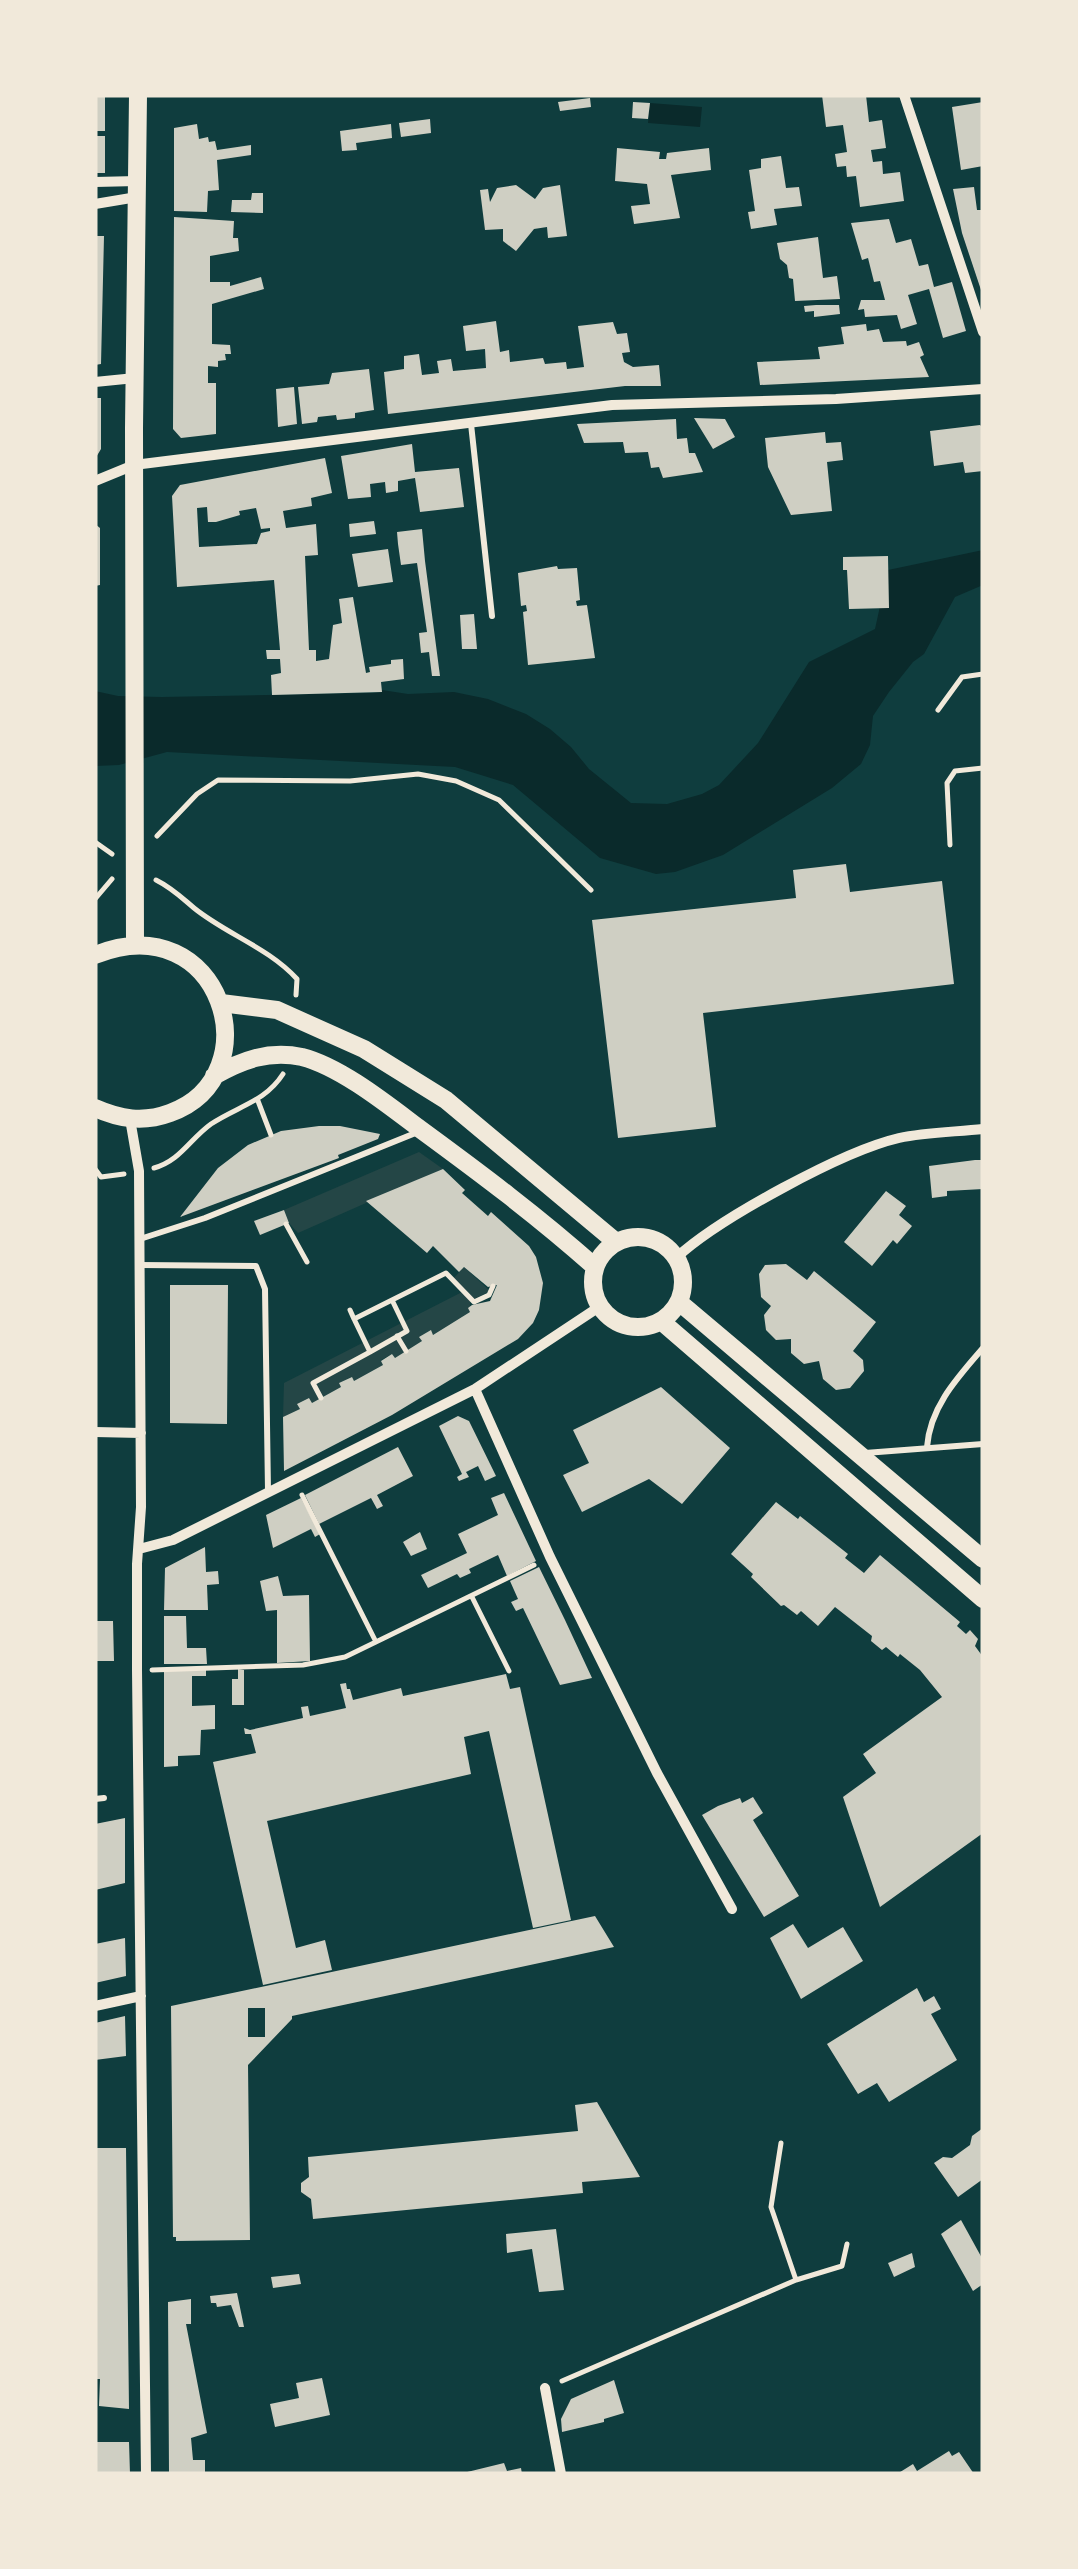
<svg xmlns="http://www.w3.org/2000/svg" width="1078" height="2569" viewBox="0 0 1078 2569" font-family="Rubik,sans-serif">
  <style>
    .green { fill: #244646 }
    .water { fill: #0a2a2b }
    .building { fill: #cfcfc3; fill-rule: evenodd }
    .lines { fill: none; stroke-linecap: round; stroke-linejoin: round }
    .path { stroke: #f1e9da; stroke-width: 5 }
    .service { stroke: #f1e9da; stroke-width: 6 }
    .minor { stroke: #f1e9da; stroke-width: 10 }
    .secondary { stroke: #f1e9da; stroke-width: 18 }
  </style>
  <rect width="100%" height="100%" fill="#0f3d3e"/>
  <path class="green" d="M419,1152L443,1169L298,1233L289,1223L284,1210Z
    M464,1267L490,1291L470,1301V1312L433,1335L431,1331L420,1337L422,1341L395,1358L392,1354L381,1360L383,1365L354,1381L351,1377L340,1383L341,1387L312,1403L309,1398L298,1405L300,1409L283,1417L284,1383L466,1290L454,1278Z"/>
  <path class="water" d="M650,103L702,107L700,127L648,123Z
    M983,550V585L955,597L924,654L913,662L889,692L873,716L870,745L861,764L832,788L723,855L675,872L656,874L600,858L513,785L455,767L167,752L119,765L95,766V691L118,696L162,697L370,693L382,692V690L408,694L454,692L488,699L526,714L550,729L571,747L589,769L631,803L667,804L702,794L719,785L758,743L809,662L875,629L888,570Z"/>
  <path class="building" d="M95,95H105V131H95Z
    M822,95H866L869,122L882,120L886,148L871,150L873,162L882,161L883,174L900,172L904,201L860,207L856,176L847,177L846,166L837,167L835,154L847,152L843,125L826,127Z
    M590,98L591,107L560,111L558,102Z
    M633,102L650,103L648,119L632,118Z
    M983,102V166L961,170L952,107Z
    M430,119L431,133L401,137L399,123Z
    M197,124L199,139L208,137L209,142L215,141L217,150L251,145V155L217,160L219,190L208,191L207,212L174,211V128Z
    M391,124L392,138L356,143L357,150L342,151L340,131Z
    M95,136H105V173H95Z
    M617,148L660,152L659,159H666L667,153L709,148L711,170L671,175L680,218L634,224L631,206L650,204L647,184L615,181Z
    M781,156L786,188L799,187L802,206L774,209L777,225L751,229L748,212L755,211L749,170L761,168V159Z
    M516,185L535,199L543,188L560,185L567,236L548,238L547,227L534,229L516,251L503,241V229L485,230L480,190L488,189L490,202L497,188Z
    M974,187L977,210H983L982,293L962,233L953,189Z
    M252,193H263V213L231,212L232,200H251Z
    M174,217L234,221L233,238H238L239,251L210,256V282H230V286L261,277L264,289L212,304V344L230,345L231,354H225L226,360L218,361V367L208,366V383H216V434L181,438L173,429Z
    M889,219L896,243L911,239L919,266L928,264L934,287L952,282L966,331L943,338L929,289L908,295L917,324L901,329L897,315L865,317L864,309L858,310L861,300H885L880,281L874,282L868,258L862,260L851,223Z
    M95,236H104L101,364L95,365Z
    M818,237L823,278L837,276L840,299L795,301L793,279L789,278L787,265L780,259L777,243Z
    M816,305H839L840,314L814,317V311L805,312L804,306Z
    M496,321L500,352L509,350L510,362L543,358L545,364L566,362L567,369L584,367L578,326L613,322L617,334L627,333L630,352L622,353L624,362L633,367L659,365L661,386H625L388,414L384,372L404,369V356L419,354L422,375L439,373L437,361L451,359L453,371L486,368L485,349L466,351L463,326Z
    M866,324L867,331L879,329L883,342L906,341L907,346L919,342L924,355L920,357L929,377L760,385L757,362L820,359L818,347L844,344L841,327Z
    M369,369L374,410L355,413V418L337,420L336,415L318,417L317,422L302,424L298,387L329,384L332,373Z
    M294,387L297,424L278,427L276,389Z
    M95,398H101V449L95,459Z
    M694,418L725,419L735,437L713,449Z
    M676,419L677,439L687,438L689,453H695L703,472L663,478L659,467L651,468L648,452L625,453L623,442L584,443L577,424Z
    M980,425L983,428V471L965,473L963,462L934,466L930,431Z
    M825,432L826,443L841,442L843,460L827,462L832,511L791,515L768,467L765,438Z
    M412,444L415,472L459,468L464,507L420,512L415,478L398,481V491L386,493L385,482L370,484L371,497L348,499L341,456Z
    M325,458L332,493L311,498L312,506L283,511L286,528L316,524L318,555L305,556L309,650H316V661L329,659L333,625L342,623L339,599L353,597L366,673L370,672L369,667L391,664V660L403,659L404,679L381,682L382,692L272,695L271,675L281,673L280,659H267L266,650H280L274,580L177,587L172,496L180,485ZM207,507L208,522H216L240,515L239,511L256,508L261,529L270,528V531L261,533L257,544L199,547L197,508Z
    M374,521L376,534L350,537L349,524Z
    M95,524L100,528V585L95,586Z
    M422,529L425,561L440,676H432L429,652L421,653L419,633L427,632L417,563L401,565L398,544L397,532Z
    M388,549L393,582L358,587L352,554Z
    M888,556L889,608L849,609L847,570H843V557Z
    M557,566L558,569L577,568L580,600L576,601L577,606L587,605L595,658L528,665L523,612L527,611L526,605L521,606L518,573Z
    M474,614L477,649H462L460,615Z
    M846,864L850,892L942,881L954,984L703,1013L716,1127L618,1138L592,920L796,898L793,870Z
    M319,1126H340L380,1134L378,1139L338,1155L339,1158L180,1217L218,1168L248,1145L281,1131Z
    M975,1160H983V1189L947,1191V1196L932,1198L929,1166Z
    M443,1169L465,1190L462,1193L488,1216L491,1212L529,1246L536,1257L543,1283L539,1310L533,1323L518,1339L392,1415L284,1471L283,1417L300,1409L297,1404L309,1398L312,1403L341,1387L339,1383L352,1377L354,1381L383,1365L381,1361L392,1354L395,1358L422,1341L419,1337L431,1330L433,1335L470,1312L468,1308L472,1305L490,1301L497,1285L488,1287L464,1267L459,1272L433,1246L427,1253L366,1201Z
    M886,1191L906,1206L899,1215L912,1226L897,1244L893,1240L872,1266L844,1242Z
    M284,1210L289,1223L260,1235L254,1221Z
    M786,1264L807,1280L814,1271L876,1322L853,1351L863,1360L864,1371L850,1388L836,1390L823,1379L819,1361L804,1364L791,1353V1339L776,1340L766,1330L764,1315L771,1306L761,1297L759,1274L765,1265Z
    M170,1285H228L227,1424L170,1423Z
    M661,1387L730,1448L682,1504L649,1479L582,1512L563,1475L589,1463L573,1430Z
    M458,1416L469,1421L496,1476L485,1481L478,1466L466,1472L469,1477L459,1481L457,1477L462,1474L439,1426Z
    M398,1447L413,1476L377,1495L383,1506L377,1509L371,1498L319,1524L305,1495Z
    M504,1493L536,1561L507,1576L498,1555L469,1569L471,1573L460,1578L457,1574L428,1588L421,1575L467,1553L458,1534L498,1515L491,1498Z
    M301,1498L320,1534L315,1537L311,1529L273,1548L266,1515Z
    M776,1502L798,1519L800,1516L848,1554L845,1558L864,1573L880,1555L960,1622L957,1626L966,1634L970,1630L978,1639L975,1646L983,1657V1833L880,1907L843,1797L876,1773L863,1754L942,1697L920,1670L900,1654L898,1657L886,1647L882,1650L871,1641L872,1636L835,1607L818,1626L801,1611L797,1615L784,1605L781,1606L751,1577L753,1574L731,1554Z
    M420,1532L427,1549L411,1556L403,1542Z
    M205,1547L206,1572L218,1571L219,1584L207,1585L208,1610H164L165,1568Z
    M539,1567L565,1620L592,1678L560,1685L523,1608L516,1611L511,1602L518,1599L510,1581Z
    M278,1576L283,1596L309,1595L310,1661L277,1663V1610L266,1611L260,1581Z
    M164,1616H186L187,1648H206L207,1664H164Z
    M95,1621H113L114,1661H95Z
    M238,1669L244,1670V1705H232V1679H238Z
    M206,1670V1676H192V1706L215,1705V1729L201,1730L200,1755L178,1756V1766L164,1767V1671Z
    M506,1674L510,1689L520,1687L571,1920L533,1928L489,1731L464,1737L471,1774L267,1821L296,1948L325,1940L332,1970L263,1985L213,1762L256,1753L251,1734H245L244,1728L250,1730L303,1718L301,1707L308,1706L310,1716L346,1708L340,1684L346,1683L347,1689H350L353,1700L401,1688L403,1696Z
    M753,1797L763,1813L753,1820L799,1896L764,1917L702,1815L718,1806L740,1798L742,1803Z
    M125,1818V1883L95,1890V1824Z
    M595,1916L614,1947L292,2016V2019L248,2065L250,2240L176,2241V2237H173L171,2006ZM248,2008H265V2037H248Z
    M793,1924L808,1948L843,1927L863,1961L801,1999L770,1938Z
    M125,1938L126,1976L95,1983V1944Z
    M917,1988L924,2002L934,1996L941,2009L931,2014L957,2060L889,2102L877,2083L858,2094L827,2044Z
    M125,2016L126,2056L95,2060V2023Z
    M597,2102L640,2177L582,2182L583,2193L313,2219L311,2199L301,2192V2183L309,2177L308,2157L578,2131L575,2105Z
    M983,2128V2179L958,2197L934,2163L943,2157L952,2158L970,2145L972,2136Z
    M95,2148H126L129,2409L99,2406L100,2379H95Z
    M961,2220L983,2260V2284L973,2291L941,2234Z
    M556,2229L564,2290L539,2292L532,2249L507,2253L506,2234Z
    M912,2253L915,2267L894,2277L888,2263Z
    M299,2274L301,2284L273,2288L271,2277Z
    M237,2293L243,2322L244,2327H239L231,2305L217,2307L216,2303H211L210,2296Z
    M191,2299V2324H186L207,2433L191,2438L193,2460H205V2474H169L168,2302Z
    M322,2378L330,2415L275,2427L270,2404L299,2398L296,2383Z
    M614,2380L624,2413L604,2419V2422L562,2432L561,2419L571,2399Z
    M95,2442H129L130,2474H95Z
    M949,2451L952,2456L959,2452L974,2474H897L913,2464L917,2471Z
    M504,2463L507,2471L521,2468L522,2474H459Z"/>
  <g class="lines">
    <path class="path" d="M938,710L962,677L983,674
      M157,836L197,794L218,780L350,781L418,774L456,781L499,800L591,890
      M95,842L112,854
      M950,845L947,783L955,771L983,768
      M156,880C172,888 181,897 194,908C226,934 269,948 297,979L296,995
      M95,899L112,879
      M258,1101L271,1135
      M154,1168C180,1161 190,1139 211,1124C238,1106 265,1102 283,1074
      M95,1169L101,1177L124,1174
      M286,1224L307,1262
      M350,1310L354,1319L446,1273L474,1302L489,1295L493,1286
      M397,1336L406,1351
      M370,1352L407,1331L392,1300
      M321,1398L313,1383L370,1352L355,1321
      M302,1495L376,1642
      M472,1597L509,1671
      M152,1670L303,1665L345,1657L534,1565
      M781,2143L771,2207L796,2280
      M562,2381L796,2280L842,2266L847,2244"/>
    <path class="service" d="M471,424L492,616
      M140,1239L205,1218L418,1132
      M140,1265L256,1266L265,1289L268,1491
      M927,1447C930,1407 957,1378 983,1348
      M865,1453L983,1444
      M95,1799L104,1798"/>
    <path class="minor" d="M904,95L983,332
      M95,182L137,181
      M95,204L137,197
      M95,382L135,378
      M95,481L134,465L612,405L836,399L983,389
      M130,1119L139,1171L141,1507L137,1564V1670L146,2474
      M676,1258C718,1219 843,1151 899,1138C926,1132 956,1132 983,1129
      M475,1389L550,1557L657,1773L732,1909
      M95,1432L141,1433
      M139,1549L173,1540L475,1389L599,1307
      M95,2006L141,1996
      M545,2388L561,2474"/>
    <path class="secondary" d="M135,945L134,428L138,95
      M95,955C222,904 273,1076 170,1113C143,1123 120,1119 95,1108
      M221,1003L277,1010L364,1049L446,1100L616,1242
      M214,1076C242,1060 269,1050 302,1057C341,1067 388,1105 420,1129C480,1173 539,1217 595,1267
      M593 1282a45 45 0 1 1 90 0a45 45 0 1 1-90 0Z
      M679,1302L983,1559
      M661,1321L983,1599"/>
  </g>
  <rect width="1078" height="2569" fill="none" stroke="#f1e9da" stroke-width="195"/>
</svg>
